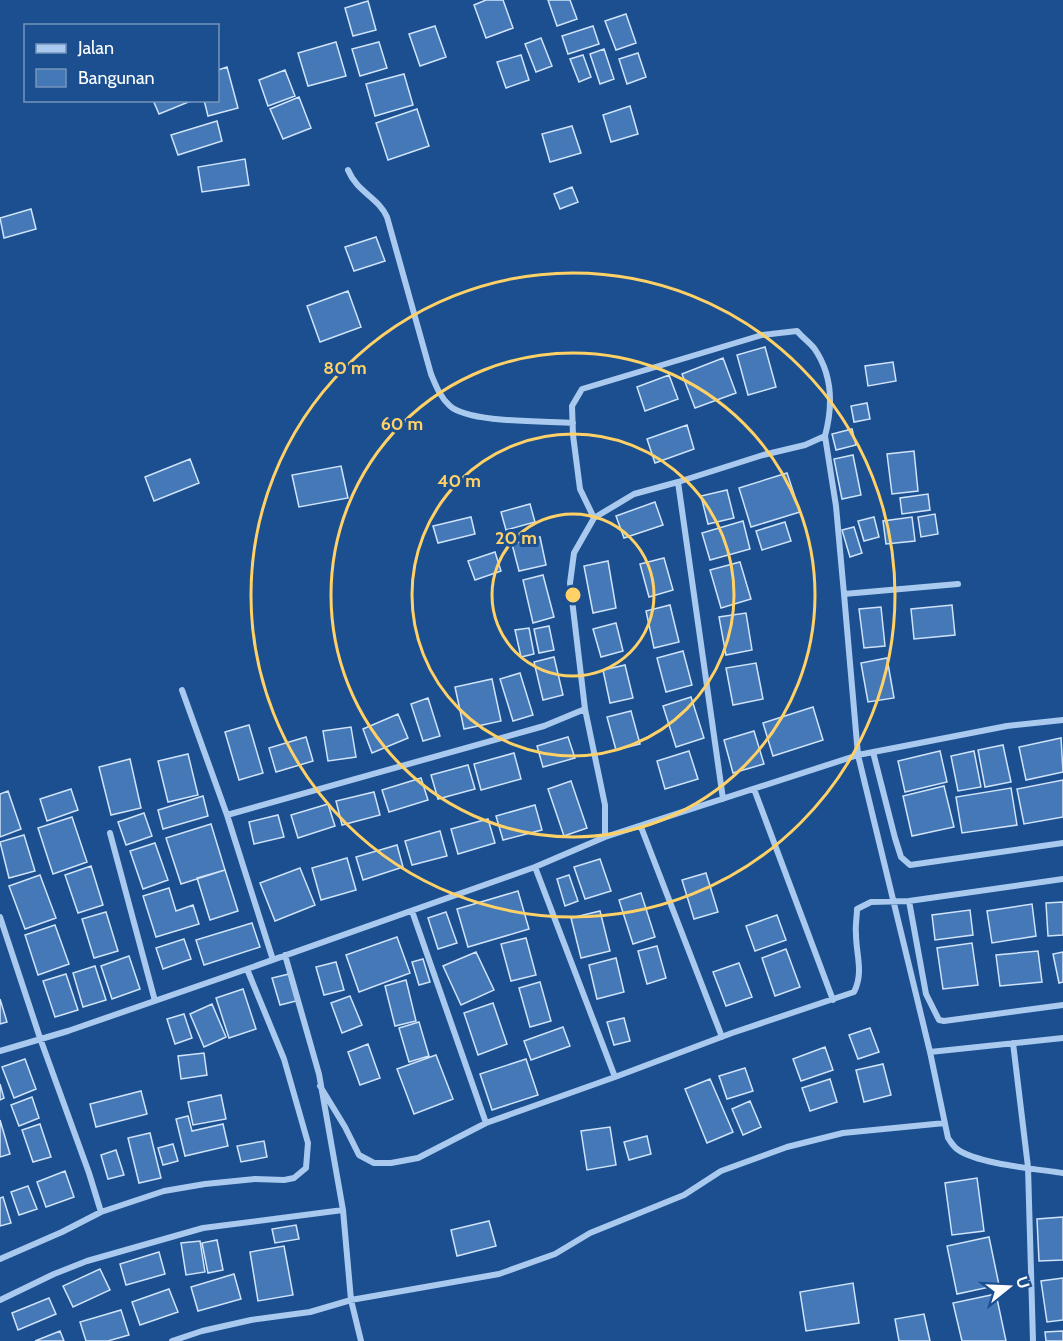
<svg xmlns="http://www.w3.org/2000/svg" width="1063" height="1341" viewBox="0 0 1063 1341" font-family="Cabin,sans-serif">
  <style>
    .building { fill: #4478b7; stroke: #cfe3fa; stroke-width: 1.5 }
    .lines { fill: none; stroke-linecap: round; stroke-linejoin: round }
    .street { stroke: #a9c9ee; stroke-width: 6 }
    .ring { fill: none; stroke: #ffd166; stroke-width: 3 }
    .centre { fill: #ffd166; stroke: #1b4f8f; stroke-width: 3 }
    .ring-label { font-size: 18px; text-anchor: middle; font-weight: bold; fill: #ffd166; stroke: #1b4f8f; stroke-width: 6; stroke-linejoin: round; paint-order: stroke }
  </style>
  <rect width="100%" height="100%" fill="#1b4f8f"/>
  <path class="building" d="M486,0H503L513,28L486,38L474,5Z
    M548,0H570L577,19L557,26Z
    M368,1L376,30L353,36L345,8Z
    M626,14L636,43L616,50L605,21Z
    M435,26L446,57L420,66L409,34Z
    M593,26L599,44L568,54L562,36Z
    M541,38L552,66L536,72L525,44Z
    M336,42L346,76L308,86L298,53Z
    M379,42L387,68L360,76L352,49Z
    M604,49L614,79L600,84L590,54Z
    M638,53L646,77L627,84L619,59Z
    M521,55L529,80L506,88L497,62Z
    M583,55L591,77L579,82L570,59Z
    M227,67L238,108L208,116L204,100H218V70Z
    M285,70L295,96L268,106L259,80Z
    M404,74L413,105L375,116L366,84Z
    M299,97L311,128L283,139L270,109Z
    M153,100H190L191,101L159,114Z
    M630,106L638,134L611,142L603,115Z
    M417,109L429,146L388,160L376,123Z
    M217,121L222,141L178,155L171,135Z
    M572,126L581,153L550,162L542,134Z
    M245,159L249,185L202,192L198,167Z
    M572,187L578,202L560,209L554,194Z
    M31,209L36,229L4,238L0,218Z
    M376,237L385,261L354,271L345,247Z
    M348,291L361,327L320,342L307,306Z
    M765,347L776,387L748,395L737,355Z
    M723,358L736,393L695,408L682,374Z
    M893,362L896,381L868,386L865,366Z
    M669,375L678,399L645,411L637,387Z
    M867,403L870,419L854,422L851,406Z
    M687,425L694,449L655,463L647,439Z
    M852,429L856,445L836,450L832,434Z
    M914,451L918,491L892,494L887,454Z
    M853,455L861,495L842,499L834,459Z
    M190,459L199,483L154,501L145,477Z
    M341,466L348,498L299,507L292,475Z
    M787,473L800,512L751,527L739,488Z
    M727,490L734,518L708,524L701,496Z
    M928,494L930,510L902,514L900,498Z
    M655,502L663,525L624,538L616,516Z
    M530,504L535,522L506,530L501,512Z
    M935,514L938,534L921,537L918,517Z
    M471,517L475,534L438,543L433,526Z
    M874,517L879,537L864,541L858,521Z
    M912,517L915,541L886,544L883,521Z
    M743,521L750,549L710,560L702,533Z
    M785,522L791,541L762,550L756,531Z
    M854,527L862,553L850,557L842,530Z
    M540,537L546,565L519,571L512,544Z
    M495,552L501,571L475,580L468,561Z
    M664,558L673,590L649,597L640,564Z
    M608,561L616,608L593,613L584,566Z
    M740,562L751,599L721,608L710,570Z
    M543,575L554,617L533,623L523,580Z
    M670,605L679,642L654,648L646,611Z
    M952,605L955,635L914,639L911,609Z
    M881,607L885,646L864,648L859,609Z
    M746,613L752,650L726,655L719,617Z
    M616,623L623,651L601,657L593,629Z
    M549,626L554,650L539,653L534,629Z
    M529,628L534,654L521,657L515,630Z
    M683,651L692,685L666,692L657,658Z
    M554,657L563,695L543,700L534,662Z
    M887,658L894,698L868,702L861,663Z
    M756,663L763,699L733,705L726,668Z
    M625,665L633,698L610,703L603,670Z
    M520,673L533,715L513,721L500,679Z
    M492,679L501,721L464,729L455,687Z
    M691,697L704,738L676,747L663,706Z
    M428,698L440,736L423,741L411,704Z
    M813,707L823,740L773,756L763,723Z
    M631,711L640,744L616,750L607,717Z
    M398,714L408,738L372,753L363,729Z
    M249,725L263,773L239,780L225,732Z
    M351,727L356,757L328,761L323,731Z
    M754,731L764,764L733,773L724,740Z
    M306,737L313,761L276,772L269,748Z
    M568,737L575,758L543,767L537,746Z
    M1061,738L1063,772L1026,780L1019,747Z
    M1003,745L1011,782L985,787L978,750Z
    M689,751L698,779L665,789L657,761Z
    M940,751L947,782L905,792L898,761Z
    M974,751L981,787L958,791L951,756Z
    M514,753L521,779L481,790L474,764Z
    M188,754L198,795L168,802L158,761Z
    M130,759L141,808L111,815L99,767Z
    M468,765L475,789L438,799L431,775Z
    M421,778L428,800L389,812L382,790Z
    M1063,780V817L1024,824L1017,789Z
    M571,781L587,828L564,836L548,789Z
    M944,786L954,827L912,836L903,796Z
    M1011,788L1017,825L962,833L956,797Z
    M71,789L78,810L47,821L40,799Z
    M8,791L21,829L0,837V794Z
    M374,792L380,815L342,825L336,801Z
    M203,796L208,816L163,829L158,810Z
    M328,804L335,826L298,838L291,815Z
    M535,805L542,830L503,840L496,816Z
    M144,813L152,836L126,845L118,822Z
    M278,815L284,837L254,844L249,822Z
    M72,817L87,862L53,874L38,828Z
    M488,819L495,843L458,854L451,829Z
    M211,824L225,870L181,884L166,838Z
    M440,831L447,856L412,865L405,841Z
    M24,835L35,871L9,878L0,842Z
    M155,843L168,880L143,889L130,851Z
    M397,845L403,867L363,880L356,857Z
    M347,858L356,890L321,900L312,868Z
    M600,859L611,891L585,899L574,867Z
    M91,866L103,905L78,913L65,875Z
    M300,868L315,905L275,921L260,883Z
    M225,870L238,911L210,920L197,878Z
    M706,873L718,912L694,919L682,880Z
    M40,875L56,918L25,929L9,886Z
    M569,875L578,901L565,906L557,879Z
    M169,888L176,911L193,905L199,924L156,937L143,896Z
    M518,891L529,929L468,947L457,909Z
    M641,893L655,937L633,944L619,900Z
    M1063,902V935L1048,936L1046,903Z
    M1032,904L1036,936L992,943L987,911Z
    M970,910L973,935L935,940L932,915Z
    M600,911L610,951L581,958L571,918Z
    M106,912L118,951L94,958L82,919Z
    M446,912L457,943L438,949L428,918Z
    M777,915L786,940L755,951L746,926Z
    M252,923L260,947L204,965L196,940Z
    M55,925L69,964L38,975L25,935Z
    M397,937L410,973L359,992L346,955Z
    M526,938L536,975L511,981L501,944Z
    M184,939L191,959L163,969L156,948Z
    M972,943L978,985L943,989L937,948Z
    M657,946L666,978L647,984L638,951Z
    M786,949L800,987L775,996L762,958Z
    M1038,951L1042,982L1000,986L996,955Z
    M476,952L494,990L461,1005L443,966Z
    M1063,952V982L1059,983L1053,954Z
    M129,956L140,989L112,999L101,966Z
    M616,958L624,992L597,999L589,965Z
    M423,959L430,982L419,985L412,962Z
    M336,962L344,990L324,995L316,967Z
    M739,963L752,997L726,1006L713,972Z
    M95,966L106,1000L83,1007L73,973Z
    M66,974L78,1010L55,1017L43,981Z
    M289,974L296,1001L280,1005L272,978Z
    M406,980L416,1021L395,1026L385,986Z
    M540,982L551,1021L530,1027L519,988Z
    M243,989L256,1029L229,1038L216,998Z
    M350,996L362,1025L342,1033L331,1003Z
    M0,999L7,1022L0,1024Z
    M493,1003L507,1044L478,1055L464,1013Z
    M212,1004L226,1037L204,1047L190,1014Z
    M184,1014L192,1038L175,1044L167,1019Z
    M624,1018L630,1041L614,1045L607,1022Z
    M419,1022L429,1056L409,1062L399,1028Z
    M563,1027L570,1046L531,1060L524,1041Z
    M870,1028L879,1052L858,1059L849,1035Z
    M368,1044L380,1078L360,1085L348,1052Z
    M825,1047L833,1070L801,1081L793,1059Z
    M204,1053L207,1075L181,1079L178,1056Z
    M436,1055L453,1099L414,1114L397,1069Z
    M25,1059L36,1089L14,1098L2,1067Z
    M526,1059L538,1095L492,1110L480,1074Z
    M883,1064L891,1095L864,1102L856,1070Z
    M745,1068L753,1091L727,1099L719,1076Z
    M710,1079L733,1132L707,1143L685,1089Z
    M830,1079L837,1102L810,1111L802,1088Z
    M0,1084L4,1098L0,1100Z
    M141,1091L147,1114L96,1127L90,1104Z
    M221,1095L226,1119L193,1125L188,1102Z
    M32,1097L39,1118L19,1126L11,1105Z
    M750,1101L761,1127L743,1135L732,1109Z
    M188,1116L192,1131L223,1124L228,1146L185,1156L176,1119Z
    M0,1120L10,1154L0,1157Z
    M40,1124L51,1157L33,1162L22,1130Z
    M610,1127L616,1165L587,1170L581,1131Z
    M150,1133L161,1178L139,1183L128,1138Z
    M647,1136L651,1154L629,1160L624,1142Z
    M264,1141L267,1157L241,1162L237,1146Z
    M173,1144L178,1161L163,1165L158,1148Z
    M116,1150L124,1175L108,1179L101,1155Z
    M65,1171L74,1197L46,1207L37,1182Z
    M977,1178L984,1231L952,1235L945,1183Z
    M28,1186L37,1209L19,1215L11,1192Z
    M3,1197L11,1223L0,1226V1198Z
    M1063,1217V1260L1039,1261L1037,1219Z
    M489,1221L496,1246L457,1256L451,1230Z
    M296,1225L299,1239L275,1243L272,1229Z
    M989,1237L999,1285L957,1294L947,1246Z
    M217,1240L223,1270L208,1273L202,1243Z
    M200,1241L205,1272L186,1275L181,1243Z
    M284,1246L293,1295L258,1301L250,1252Z
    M159,1252L165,1274L126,1285L120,1264Z
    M100,1269L110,1290L73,1307L63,1286Z
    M234,1274L241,1299L198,1311L191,1287Z
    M1063,1278V1320L1047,1322L1041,1281Z
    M853,1283L859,1323L806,1331L800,1292Z
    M169,1289L178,1312L140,1325L132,1302Z
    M996,1294L1006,1341H962L953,1303Z
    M49,1298L56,1314L18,1330L12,1313Z
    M121,1310L129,1335L108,1341H86L80,1322Z
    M924,1314L930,1341H899L895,1319Z
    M60,1331L64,1341H35Z
    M1063,1331V1341H1046L1045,1332Z"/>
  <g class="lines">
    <path class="street" d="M348,170C357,192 379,198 387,217L431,374C436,386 440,397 450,406C469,423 544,421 573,423
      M825,436L836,506L844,594L958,584
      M678,482L723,799
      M594,518L580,489L573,435L572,406L582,389L762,335L797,331C802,337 809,342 814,348C833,375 833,406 825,436L805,445L763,455L678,482L634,494L594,518L574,553L570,583L585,709L605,805V837
      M844,594L858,755L930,1052L948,1138C951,1142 953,1146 957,1149C977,1164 1037,1169 1063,1173
      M182,690L227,815L273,960
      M873,752L895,838L901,857L910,865L1063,843
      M754,789L833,1000
      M227,815L544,726L585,709
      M641,827L722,1037
      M110,833L155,1001
      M909,901L926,994L939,1020L944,1021L1063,1005
      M412,911L486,1123
      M0,917L40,1038L89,1173L101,1212
      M285,955L319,1074L343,1210L351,1300L361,1341
      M1013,1043L1028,1167L1033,1341
      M0,1051L68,1031L247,969L535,867L605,837L858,755L1007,726L1063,720
      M930,1052L1063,1038
      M615,1077L732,1033L854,992C864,972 856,955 856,934C855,926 857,917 857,909L871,902L909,901L1063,879
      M320,1086L345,1127L359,1155L374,1163H391L418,1158L486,1123L615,1077L535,867
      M0,1259L62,1232L101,1212L164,1191L205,1184L255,1179L284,1180L294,1178L306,1168L308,1143L284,1059L247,969
      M0,1300L54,1274L87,1261L203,1228L343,1210
      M172,1341L202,1331L251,1320L310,1312L351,1300L499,1274L555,1254L590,1233L684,1195L721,1171L787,1147L843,1133L945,1123"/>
  </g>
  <g class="ring">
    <circle cx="573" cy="595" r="81"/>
    <circle cx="573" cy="595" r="161"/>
    <circle cx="573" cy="595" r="242"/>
    <circle cx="573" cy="595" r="322"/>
  </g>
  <circle cx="573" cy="595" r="9" class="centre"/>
  <g class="ring-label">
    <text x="345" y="374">80 m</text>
    <text x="402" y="430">60 m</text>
    <text x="459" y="487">40 m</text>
    <text x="516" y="544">20 m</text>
  </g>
  <rect x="24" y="24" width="195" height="78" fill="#1b4f8f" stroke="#7695bc" stroke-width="1.5"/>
  <rect x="36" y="44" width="30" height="9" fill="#a9c9ee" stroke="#7695bc" stroke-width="1.5"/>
  <text x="78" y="54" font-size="18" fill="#ffffff">Jalan</text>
  <rect x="36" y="69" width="30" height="18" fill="#4478b7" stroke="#7695bc" stroke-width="1.5"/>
  <text x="78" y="84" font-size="18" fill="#ffffff">Bangunan</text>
  <g transform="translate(1009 1287) rotate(72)" stroke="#1b4f8f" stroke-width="4.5" paint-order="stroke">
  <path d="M0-4.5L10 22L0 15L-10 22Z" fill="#ffffff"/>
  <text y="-9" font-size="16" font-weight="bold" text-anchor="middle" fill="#ffffff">U</text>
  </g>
</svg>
